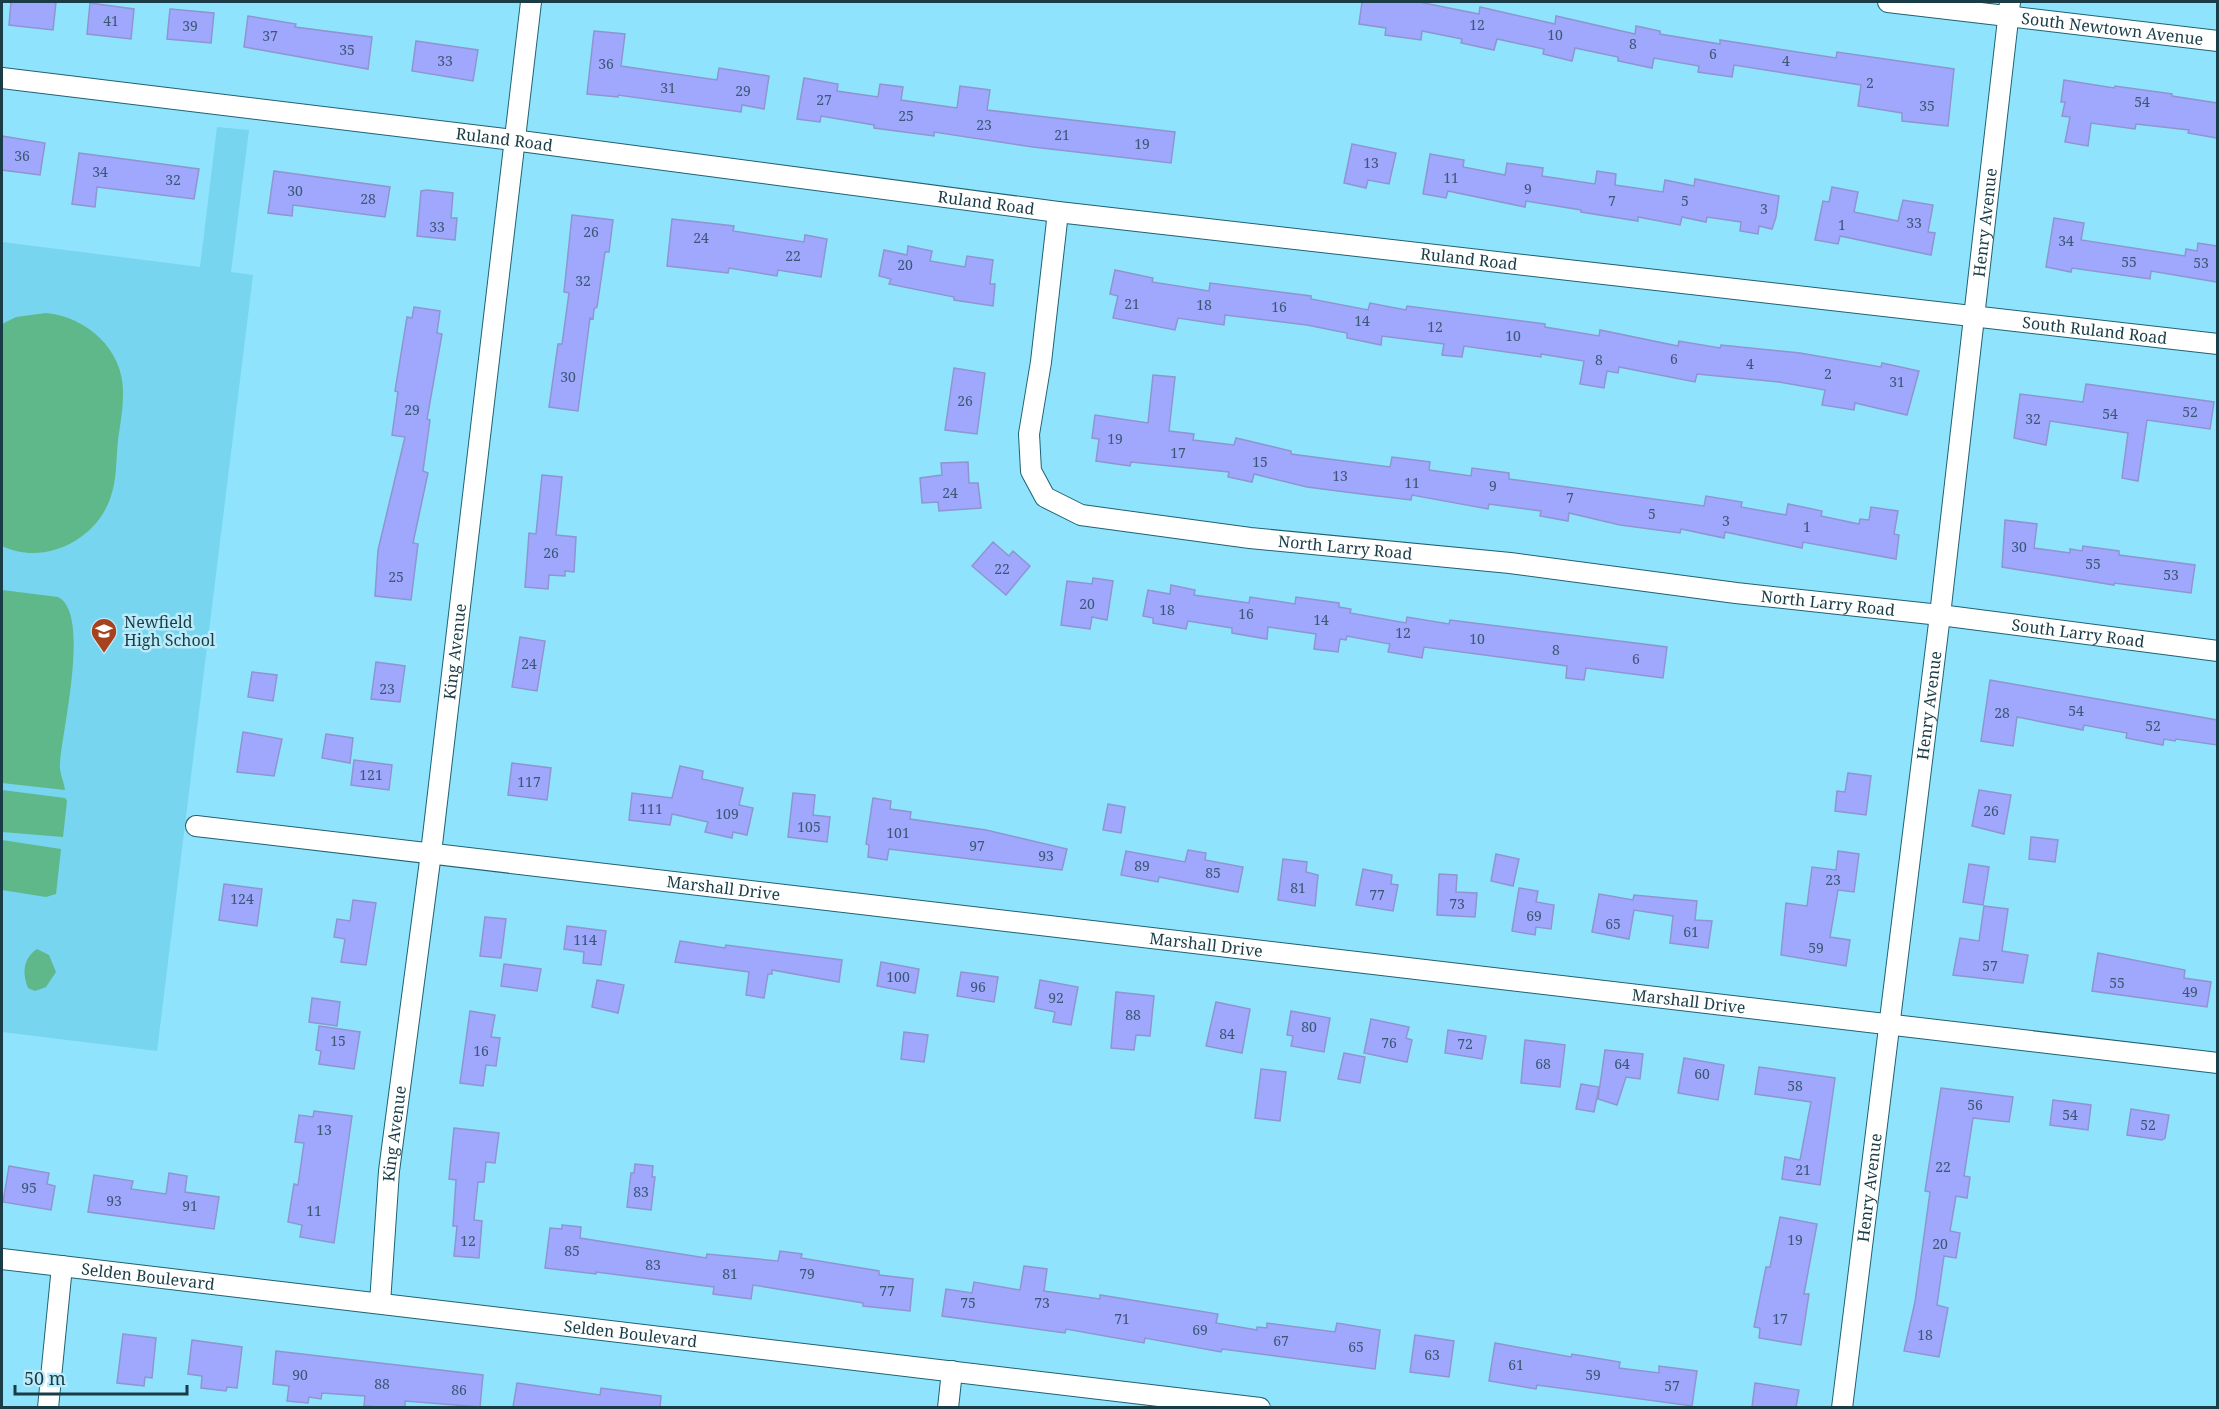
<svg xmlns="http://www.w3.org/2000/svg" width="2219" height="1409" viewBox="0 0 2219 1409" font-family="'Noto Serif',serif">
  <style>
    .built { fill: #77d5ef }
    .green { fill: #5fb889 }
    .building { fill: #9fa8fd; stroke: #8e95d1; stroke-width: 1.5 }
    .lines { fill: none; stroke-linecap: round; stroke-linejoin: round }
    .street-casing { stroke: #1f6273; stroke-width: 22 }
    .street { stroke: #fff; stroke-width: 20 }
    .labels { text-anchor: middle; stroke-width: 5; stroke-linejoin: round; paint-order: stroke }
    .number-label { font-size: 14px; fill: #3a5774 }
    .street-label { font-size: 16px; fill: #193c46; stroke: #bbebf9 }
    .poi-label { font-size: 16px; fill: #193c46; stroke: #bbebf9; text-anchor: start }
  </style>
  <rect width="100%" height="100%" fill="#8fe3fc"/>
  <path class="built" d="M217,127L249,130L231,272L253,275L157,1051L2,1032V242L200,267Z"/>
  <path class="green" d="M46,313C88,317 125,351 123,395C123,410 120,425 118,440C116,459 117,481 110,499C95,541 43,566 2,546V324L16,317Z
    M2,590L58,597C91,613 62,731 60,763C59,773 64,781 65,790L2,783Z
    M2,790L65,798L67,801L63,837L2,832Z
    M2,840L61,849L56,894L46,897L2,890Z
    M37,949L49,955L56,972L46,987L35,991L28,988C22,974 23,958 37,949Z"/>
  <path class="building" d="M11,2H56L53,30L9,25Z
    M1362,2H1419L1479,14L1480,7L1555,24L1556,16L1635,34L1636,26L1660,31V34L1720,44V40L1836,58L1837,52L1954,69L1948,126L1902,121V113L1858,106L1861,85L1734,65L1732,77L1698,72L1699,66L1654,58L1652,68L1618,61V57L1575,48L1572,61L1543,54L1544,49L1497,39L1494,50L1461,43L1462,39L1422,31L1421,40L1385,35L1386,28L1359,24Z
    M90,3L134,9L131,39L87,34Z
    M170,9L214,13L211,43L167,39Z
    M248,16L296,24L295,27L372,37L368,69L244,47Z
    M594,31L625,34L621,66L717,80L719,68L769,76L764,109L742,105L741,112L618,95V97L587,94Z
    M416,41L478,50L473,81L412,71Z
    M804,78L838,84L837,91L878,97L880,84L903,87L901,100L957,108L960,86L990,90L987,110L1175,132L1171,163L1033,147L934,132V136L874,128V125L821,116L820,122L797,119Z
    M2064,80L2114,88L2115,86L2172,94V96L2217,103V138L2188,133L2189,130L2136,124L2135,129L2091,123L2088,146L2065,142L2070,117L2062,116L2065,102H2061Z
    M2,136L45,143L40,175L2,170Z
    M1352,144L1396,153L1389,184L1368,180L1366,188L1344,183Z
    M79,153L199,169L194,199L97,187L95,207L72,204Z
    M1430,154L1464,160L1463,167L1505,175L1507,163L1543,168L1542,176L1595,184L1597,171L1616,174L1615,185L1663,192L1665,180L1694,186L1695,179L1779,196L1776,217L1772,229L1759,226L1758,234L1740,231L1741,222L1707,217L1706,222L1682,217L1680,225L1638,217V221L1581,212V210L1526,201L1525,207L1448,191L1446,198L1423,194Z
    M274,171L390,187L385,217L293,205L292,216L268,213Z
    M1832,187L1858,192L1854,212L1898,221L1903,200L1933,205L1928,232L1935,233L1931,255L1840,236L1838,244L1815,240L1823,201L1829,202Z
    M427,190L453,193L451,218H457L455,240L417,236L421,191Z
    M572,215L613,220L609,252H605L597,307L594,309L593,319L590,318L578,411L549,407L558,344H562L569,293L564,292Z
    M2054,218L2084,223L2081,240L2185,256L2186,249L2197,251L2198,243L2217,246V282L2151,271L2150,279L2072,268L2071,272L2046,267Z
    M672,219L734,226L733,231L804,242L805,235L827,239L821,277L778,270L777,276L729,268L728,273L667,266Z
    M908,246L932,251L930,261L965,267L967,256L993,260L990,284H995L993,306L954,300V297L889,284L891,279L879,276L884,250L907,255Z
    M1115,270L1153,278L1152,282L1209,291L1210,283L1311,296V299L1368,310L1370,303L1406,310L1407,306L1545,324V327L1599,336L1600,330L1678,346L1679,341L1720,348L1721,345L1800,353L1881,367L1882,363L1919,371L1907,415L1855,403L1854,410L1822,405L1825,390L1779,382L1697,374L1695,382L1619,367L1618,373L1607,371L1604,388L1580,384L1584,361L1541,354V357L1464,346L1462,357L1442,355L1444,344L1382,336L1381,345L1347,338V333L1307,325L1225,315L1224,325L1178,318L1175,330L1113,318L1118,296L1110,294Z
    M414,307L440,311L437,333L442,334L427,419L430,420L423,471L428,473L413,543L418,544L411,600L375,596L378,550L405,437L392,435L398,392L395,391L407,317L412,318Z
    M954,368L985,373L977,434L945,430Z
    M1153,375L1175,377L1169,431L1194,434L1193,440L1234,445L1236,438L1291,451V454L1390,467L1392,457L1430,462L1429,470L1471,476L1472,468L1509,473V479L1704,506L1706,496L1742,502L1741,507L1786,515L1788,504L1822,511L1821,516L1859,524L1860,519L1869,520L1871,507L1898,511L1894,534L1899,535L1896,559L1803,542L1802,548L1725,532L1724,538L1681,529L1680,533L1620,525L1569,513L1568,521L1540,516L1541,511L1489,504L1488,509L1412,495L1411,500L1369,495L1307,487L1254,474L1252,482L1228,477L1229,472L1131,462L1130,466L1096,461L1099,439L1092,438L1095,415L1148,423Z
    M2086,384L2214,402L2210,429L2147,420L2138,481L2122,478L2128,433L2050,421L2046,445L2014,438L2020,394L2083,402Z
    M968,462L969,483H978L981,508L939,511L938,502L922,503L920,478L942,475L941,463Z
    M542,475L562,477L556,535L576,537L574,572L565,571V576L549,575L548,589L525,587L529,533L536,534Z
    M2005,520L2037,524L2034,548L2070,553V549L2082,551L2083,546L2119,551V555L2195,565L2191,593L2114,583V585L2002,567Z
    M993,542L1009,556L1013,551L1030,566L1006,595L972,566Z
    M1093,578L1113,581L1107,620L1092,617L1090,629L1061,625L1067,581L1092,584Z
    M1171,585L1195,590L1194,595L1249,603L1250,597L1295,604L1296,597L1339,603V607L1351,609L1350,613L1406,623L1407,617L1449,624L1450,620L1667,647L1663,678L1586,668L1584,680L1566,678L1567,666L1424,647L1422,658L1388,652L1390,644L1347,636L1346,640L1340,639L1338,652L1314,649L1316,634L1268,627L1267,639L1232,633V628L1188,621L1186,629L1153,623V618L1143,616L1148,590L1170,594Z
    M520,637L545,641L537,691L512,687Z
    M376,662L405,666L400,702L371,699Z
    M252,672L277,675L273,701L248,697Z
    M1990,680L2217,720V745L2176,739L2175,741L2164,739L2163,745L2126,738L2127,733L2084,725L2083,730L2017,717L2013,746L1981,741Z
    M243,732L282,739L274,776L237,772Z
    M326,734L353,738L350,763L322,758Z
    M354,760L392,765L389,790L351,785Z
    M512,763L551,768L547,800L508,795Z
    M680,766L703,771L702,779L743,788L739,805L753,808L747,835L733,832L732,838L705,832L708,822L672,814L670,825L629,820L632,793L672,798Z
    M1848,773L1871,776L1866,815L1835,811L1837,791L1845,792Z
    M1979,790L2011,795L2004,834L1972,826Z
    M793,793L815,795L813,815L830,817L827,842L788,837Z
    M873,798L891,801L890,809L911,812L910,819L986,830L1067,849L1062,870L889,849L887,860L868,857L869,845L866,844Z
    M1108,804L1125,807L1121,833L1103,830Z
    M2031,837L2058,840L2055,862L2029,859Z
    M1188,850L1206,853L1205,860L1243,867L1238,892L1159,877L1158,882L1121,875L1126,851L1185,862Z
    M1838,851L1859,854L1854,892L1838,890L1830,937L1850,940L1846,966L1781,955L1786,903L1807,906L1812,867L1836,870Z
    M1496,854L1519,859L1513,886L1491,881Z
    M1283,859L1307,862L1306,872L1318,875L1315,906L1278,900Z
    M1969,864L1989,867L1983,905L1963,902Z
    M1363,869L1392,875L1391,884L1398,885L1393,911L1356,905Z
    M1439,874L1457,875L1456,892L1477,893L1475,917L1437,915Z
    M224,884L262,889L257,926L219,920Z
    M1519,888L1538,891L1536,902L1554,905L1551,929L1536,927L1535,935L1512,931Z
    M1599,894L1633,900L1634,895L1697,901L1695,920L1712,921L1708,948L1670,943L1673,916L1634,910L1629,939L1592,932Z
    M353,900L376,903L366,965L341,962L345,939L334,937L337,919L350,921Z
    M1984,906L2008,909L2002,951L2028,955L2023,983L1953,975L1960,938L1979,941Z
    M485,917L506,919L501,958L480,956Z
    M567,926L606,931L601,965L583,963L584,952L564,949Z
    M680,941L725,948L726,945L842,960L839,982L772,970V974H768L764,998L746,995L749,972L675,962Z
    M2098,953L2185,970L2184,978L2211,982L2207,1007L2092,991Z
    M881,962L919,969L915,993L877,986Z
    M504,964L541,969L537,991L501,986Z
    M961,972L998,977L994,1002L957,996Z
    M597,980L624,985L618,1013L592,1007Z
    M1040,980L1078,987L1071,1025L1053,1022L1055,1012L1035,1008Z
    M1116,992L1154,996L1150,1036L1136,1035L1134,1050L1111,1048Z
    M312,998L340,1002L337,1026L309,1022Z
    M1216,1002L1250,1009L1242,1053L1206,1046Z
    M470,1011L495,1015L491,1037L500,1038L496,1066L486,1065L483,1086L460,1083Z
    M1291,1011L1330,1018L1324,1052L1291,1046L1293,1036L1287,1035Z
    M1371,1019L1409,1027L1406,1038L1412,1040L1407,1062L1364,1053Z
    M319,1026L360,1032L354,1069L319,1064L321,1051L316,1050Z
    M1448,1030L1486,1036L1482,1059L1445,1053Z
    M904,1032L928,1035L924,1062L901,1059Z
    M1525,1040L1565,1045L1560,1087L1521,1083Z
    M1605,1050L1643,1054L1640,1079L1626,1077L1617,1105L1598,1099Z
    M1344,1053L1365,1057L1360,1083L1338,1079Z
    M1684,1058L1724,1065L1718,1100L1678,1093Z
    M1759,1067L1835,1078L1820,1185L1782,1179L1785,1157L1800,1160L1811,1102L1755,1094Z
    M1261,1069L1286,1072L1280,1121L1255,1118Z
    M1581,1084L1599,1087L1594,1112L1576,1109Z
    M1941,1088L2013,1097L2009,1122L1973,1118L1964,1176L1970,1177L1967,1198L1956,1196L1950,1231L1960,1233L1956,1258L1944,1256L1937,1305L1948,1308L1939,1357L1904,1351L1915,1302L1930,1192L1925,1191Z
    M2053,1100L2091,1105L2088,1130L2050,1125Z
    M2131,1109L2169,1115L2165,1138L2162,1140L2127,1135Z
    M314,1111L352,1116L334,1243L300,1237L302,1225L288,1222L294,1184L298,1185L304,1143L295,1142L299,1115L313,1117Z
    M454,1128L499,1133L495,1163L486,1162L484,1182H478L474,1220L482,1221L479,1258L454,1256L457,1226H453L456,1180L449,1179Z
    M635,1164L653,1166L652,1177H655L651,1210L627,1207L631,1173H634Z
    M9,1166L49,1173L47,1184L55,1186L51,1210L3,1202Z
    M169,1173L187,1176L185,1192L219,1197L214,1229L88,1212L94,1175L133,1181L131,1189L166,1194Z
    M1780,1217L1817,1224L1804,1294H1809L1801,1345L1759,1338L1760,1328L1754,1327L1766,1267H1770Z
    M562,1225L581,1227L580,1238L706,1258L707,1254L778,1261L780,1251L802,1254L801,1258L879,1271V1275L913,1279L910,1311L863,1306V1303L753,1285L751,1299L713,1294L714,1287L596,1272V1274L545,1268L550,1228L562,1229Z
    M1024,1266L1047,1269L1044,1291L1100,1299V1295L1218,1314L1216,1323L1257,1330V1327L1267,1328V1323L1335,1332L1337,1323L1380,1330L1375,1369L1222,1349L1221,1352L1145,1338L1144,1343L1066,1329L1065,1333L942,1316L946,1289L972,1293L974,1282L1020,1290Z
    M123,1334L156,1338L152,1378L145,1377L144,1386L117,1383Z
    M1415,1335L1454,1341L1449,1377L1410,1372Z
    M192,1340L242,1347L237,1388L227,1387L226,1391L201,1388L202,1376L188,1374Z
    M1495,1343L1571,1357L1572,1354L1620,1362L1619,1368L1659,1373V1366L1697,1371L1692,1406L1537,1385L1536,1389L1489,1381Z
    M276,1351L483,1375L480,1407L405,1401V1407H380L364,1406L365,1396L322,1393L321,1399L309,1397L308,1403L287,1401L289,1386L273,1384Z
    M517,1383L600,1395L601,1388L661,1396L660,1407H513Z
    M1755,1383L1799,1390L1796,1407H1752Z"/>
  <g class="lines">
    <g class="street-casing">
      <g id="street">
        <path id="s1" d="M1888,2L2218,41"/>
        <path id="s2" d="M2,78L513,140L1058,212L2218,344"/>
        <path id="s3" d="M1058,212L1041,362L1029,434L1031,471L1045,497L1081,515L1250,538L1510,563L1736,593L1940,615L2218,651"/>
        <path id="s4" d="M196,826L2218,1063"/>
        <path id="s5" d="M2,1259L1260,1408"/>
        <path id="s6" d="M380,1303L389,1171L431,853L531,2"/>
        <path d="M48,1408L62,1266"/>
        <path d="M948,1408L952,1371"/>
        <path id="s7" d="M1842,1408L1940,615L2010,2"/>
      </g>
    </g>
    <use href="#street" class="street"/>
  </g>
  <defs>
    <g id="school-pin" transform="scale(1.35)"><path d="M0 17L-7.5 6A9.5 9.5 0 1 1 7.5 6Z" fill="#a8411d" stroke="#bbebf9"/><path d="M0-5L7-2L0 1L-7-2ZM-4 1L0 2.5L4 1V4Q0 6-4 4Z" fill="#fff"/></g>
  </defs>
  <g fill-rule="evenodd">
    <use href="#school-pin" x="104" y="631"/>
  </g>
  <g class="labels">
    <g class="number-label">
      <text x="111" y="26">41</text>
      <text x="1477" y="30">12</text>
      <text x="190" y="31">39</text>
      <text x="1555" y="40">10</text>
      <text x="270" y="41">37</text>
      <text x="1633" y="49">8</text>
      <text x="347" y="55">35</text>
      <text x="1713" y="59">6</text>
      <text x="445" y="66">33</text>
      <text x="1786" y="66">4</text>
      <text x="606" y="69">36</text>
      <text x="1870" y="88">2</text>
      <text x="668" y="93">31</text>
      <text x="743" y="96">29</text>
      <text x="824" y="105">27</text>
      <text x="2142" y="107">54</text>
      <text x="1927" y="111">35</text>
      <text x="906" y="121">25</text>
      <text x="984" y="130">23</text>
      <text x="1062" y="140">21</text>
      <text x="1142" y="149">19</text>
      <text x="22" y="161">36</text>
      <text x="1371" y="168">13</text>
      <text x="100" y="177">34</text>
      <text x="1451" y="183">11</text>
      <text x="173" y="185">32</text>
      <text x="1528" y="194">9</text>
      <text x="295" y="196">30</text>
      <text x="368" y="204">28</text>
      <text x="1612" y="206">7</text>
      <text x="1685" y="206">5</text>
      <text x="1764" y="214">3</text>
      <text x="1914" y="228">33</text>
      <text x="1842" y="230">1</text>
      <text x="437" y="232">33</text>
      <text x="591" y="237">26</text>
      <text x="701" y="243">24</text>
      <text x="2066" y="246">34</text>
      <text x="793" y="261">22</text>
      <text x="2129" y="267">55</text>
      <text x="2201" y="268">53</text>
      <text x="905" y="270">20</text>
      <text x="583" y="286">32</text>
      <text x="1132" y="309">21</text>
      <text x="1204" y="310">18</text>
      <text x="1279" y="312">16</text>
      <text x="1362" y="326">14</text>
      <text x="1435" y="332">12</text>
      <text x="1513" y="341">10</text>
      <text x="1674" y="364">6</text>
      <text x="1599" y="365">8</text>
      <text x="1750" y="369">4</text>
      <text x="1828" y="379">2</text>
      <text x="568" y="382">30</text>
      <text x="1897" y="387">31</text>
      <text x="965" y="406">26</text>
      <text x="412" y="415">29</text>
      <text x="2190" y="417">52</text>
      <text x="2110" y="419">54</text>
      <text x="2033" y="424">32</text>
      <text x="1115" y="444">19</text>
      <text x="1178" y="458">17</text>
      <text x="1260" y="467">15</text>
      <text x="1340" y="481">13</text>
      <text x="1412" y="488">11</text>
      <text x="1493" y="491">9</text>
      <text x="950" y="498">24</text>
      <text x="1570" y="503">7</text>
      <text x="1652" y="519">5</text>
      <text x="1726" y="526">3</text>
      <text x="1807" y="532">1</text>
      <text x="2019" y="552">30</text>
      <text x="551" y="558">26</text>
      <text x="2093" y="569">55</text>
      <text x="1002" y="574">22</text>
      <text x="2171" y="580">53</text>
      <text x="396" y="582">25</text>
      <text x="1087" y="609">20</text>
      <text x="1167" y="615">18</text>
      <text x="1246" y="619">16</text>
      <text x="1321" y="625">14</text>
      <text x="1403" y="638">12</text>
      <text x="1477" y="644">10</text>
      <text x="1556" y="655">8</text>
      <text x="1636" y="664">6</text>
      <text x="529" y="669">24</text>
      <text x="387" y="694">23</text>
      <text x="2076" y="716">54</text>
      <text x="2002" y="718">28</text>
      <text x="2153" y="731">52</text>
      <text x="371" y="780">121</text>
      <text x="529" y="787">117</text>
      <text x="651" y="814">111</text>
      <text x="1991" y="816">26</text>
      <text x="727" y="819">109</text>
      <text x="809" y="832">105</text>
      <text x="898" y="838">101</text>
      <text x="977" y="851">97</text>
      <text x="1046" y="861">93</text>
      <text x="1142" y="871">89</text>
      <text x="1213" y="878">85</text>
      <text x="1833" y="885">23</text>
      <text x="1298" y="893">81</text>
      <text x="1377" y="900">77</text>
      <text x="242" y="904">124</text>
      <text x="1457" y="909">73</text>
      <text x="1534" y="921">69</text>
      <text x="1613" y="929">65</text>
      <text x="1691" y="937">61</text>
      <text x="585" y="945">114</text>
      <text x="1816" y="953">59</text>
      <text x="1990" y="971">57</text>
      <text x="898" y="982">100</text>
      <text x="2117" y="988">55</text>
      <text x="978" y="992">96</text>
      <text x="2190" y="997">49</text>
      <text x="1056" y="1003">92</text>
      <text x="1133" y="1020">88</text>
      <text x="1309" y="1032">80</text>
      <text x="1227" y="1039">84</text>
      <text x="338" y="1046">15</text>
      <text x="1389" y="1048">76</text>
      <text x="1465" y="1049">72</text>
      <text x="481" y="1056">16</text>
      <text x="1543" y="1069">68</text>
      <text x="1622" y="1069">64</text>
      <text x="1702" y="1079">60</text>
      <text x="1795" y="1091">58</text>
      <text x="1975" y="1110">56</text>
      <text x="2070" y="1120">54</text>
      <text x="2148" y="1130">52</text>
      <text x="324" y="1135">13</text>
      <text x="1943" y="1172">22</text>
      <text x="1803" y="1175">21</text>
      <text x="29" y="1193">95</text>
      <text x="641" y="1197">83</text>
      <text x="114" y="1206">93</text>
      <text x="190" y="1211">91</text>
      <text x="314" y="1216">11</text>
      <text x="1795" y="1245">19</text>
      <text x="468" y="1246">12</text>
      <text x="1940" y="1249">20</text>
      <text x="572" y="1256">85</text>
      <text x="653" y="1270">83</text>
      <text x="730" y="1279">81</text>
      <text x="807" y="1279">79</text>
      <text x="887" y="1296">77</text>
      <text x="968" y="1308">75</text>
      <text x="1042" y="1308">73</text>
      <text x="1122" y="1324">71</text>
      <text x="1780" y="1324">17</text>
      <text x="1200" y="1335">69</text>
      <text x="1925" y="1340">18</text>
      <text x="1281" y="1346">67</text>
      <text x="1356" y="1352">65</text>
      <text x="1432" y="1360">63</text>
      <text x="1516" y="1370">61</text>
      <text x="300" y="1380">90</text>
      <text x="1593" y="1380">59</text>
      <text x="382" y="1389">88</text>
      <text x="1672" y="1391">57</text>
      <text x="459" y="1395">86</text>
    </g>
    <g class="street-label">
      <text dy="6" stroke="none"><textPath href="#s1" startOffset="226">South Newtown Avenue</textPath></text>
      <text dy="6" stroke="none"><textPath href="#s2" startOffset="506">Ruland Road</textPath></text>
      <text dy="6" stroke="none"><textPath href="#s2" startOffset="992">Ruland Road</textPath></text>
      <text dy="6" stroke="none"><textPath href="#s7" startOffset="1194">Henry Avenue</textPath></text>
      <text dy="6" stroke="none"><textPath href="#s2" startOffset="1478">Ruland Road</textPath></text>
      <text dy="6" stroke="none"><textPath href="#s2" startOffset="2108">South Ruland Road</textPath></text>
      <text dy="6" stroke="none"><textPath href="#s3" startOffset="597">North Larry Road</textPath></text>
      <text dy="6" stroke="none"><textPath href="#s3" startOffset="1083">North Larry Road</textPath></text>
      <text dy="6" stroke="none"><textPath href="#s3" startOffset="1335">South Larry Road</textPath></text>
      <text dy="6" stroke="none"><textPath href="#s6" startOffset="656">King Avenue</textPath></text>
      <text dy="6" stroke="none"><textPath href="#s7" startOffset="708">Henry Avenue</textPath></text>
      <text dy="6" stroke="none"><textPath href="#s4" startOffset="531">Marshall Drive</textPath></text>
      <text dy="6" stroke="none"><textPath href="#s4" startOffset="1017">Marshall Drive</textPath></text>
      <text dy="6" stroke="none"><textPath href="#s4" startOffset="1503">Marshall Drive</textPath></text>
      <text dy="6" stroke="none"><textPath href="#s6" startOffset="170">King Avenue</textPath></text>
      <text dy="6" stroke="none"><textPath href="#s7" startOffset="222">Henry Avenue</textPath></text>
      <text dy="6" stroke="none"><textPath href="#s5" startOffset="147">Selden Boulevard</textPath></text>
      <text dy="6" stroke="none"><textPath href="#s5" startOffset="633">Selden Boulevard</textPath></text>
    </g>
    <g class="poi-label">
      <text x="124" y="628">Newfield<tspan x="124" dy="18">High School</tspan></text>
    </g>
  </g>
  <rect width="2219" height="1409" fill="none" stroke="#193c46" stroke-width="6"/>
  <path d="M15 1385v9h172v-9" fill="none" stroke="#193c46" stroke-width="3"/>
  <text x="24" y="1385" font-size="18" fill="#193c46" stroke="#bbebf9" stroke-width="4.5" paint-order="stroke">50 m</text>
</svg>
